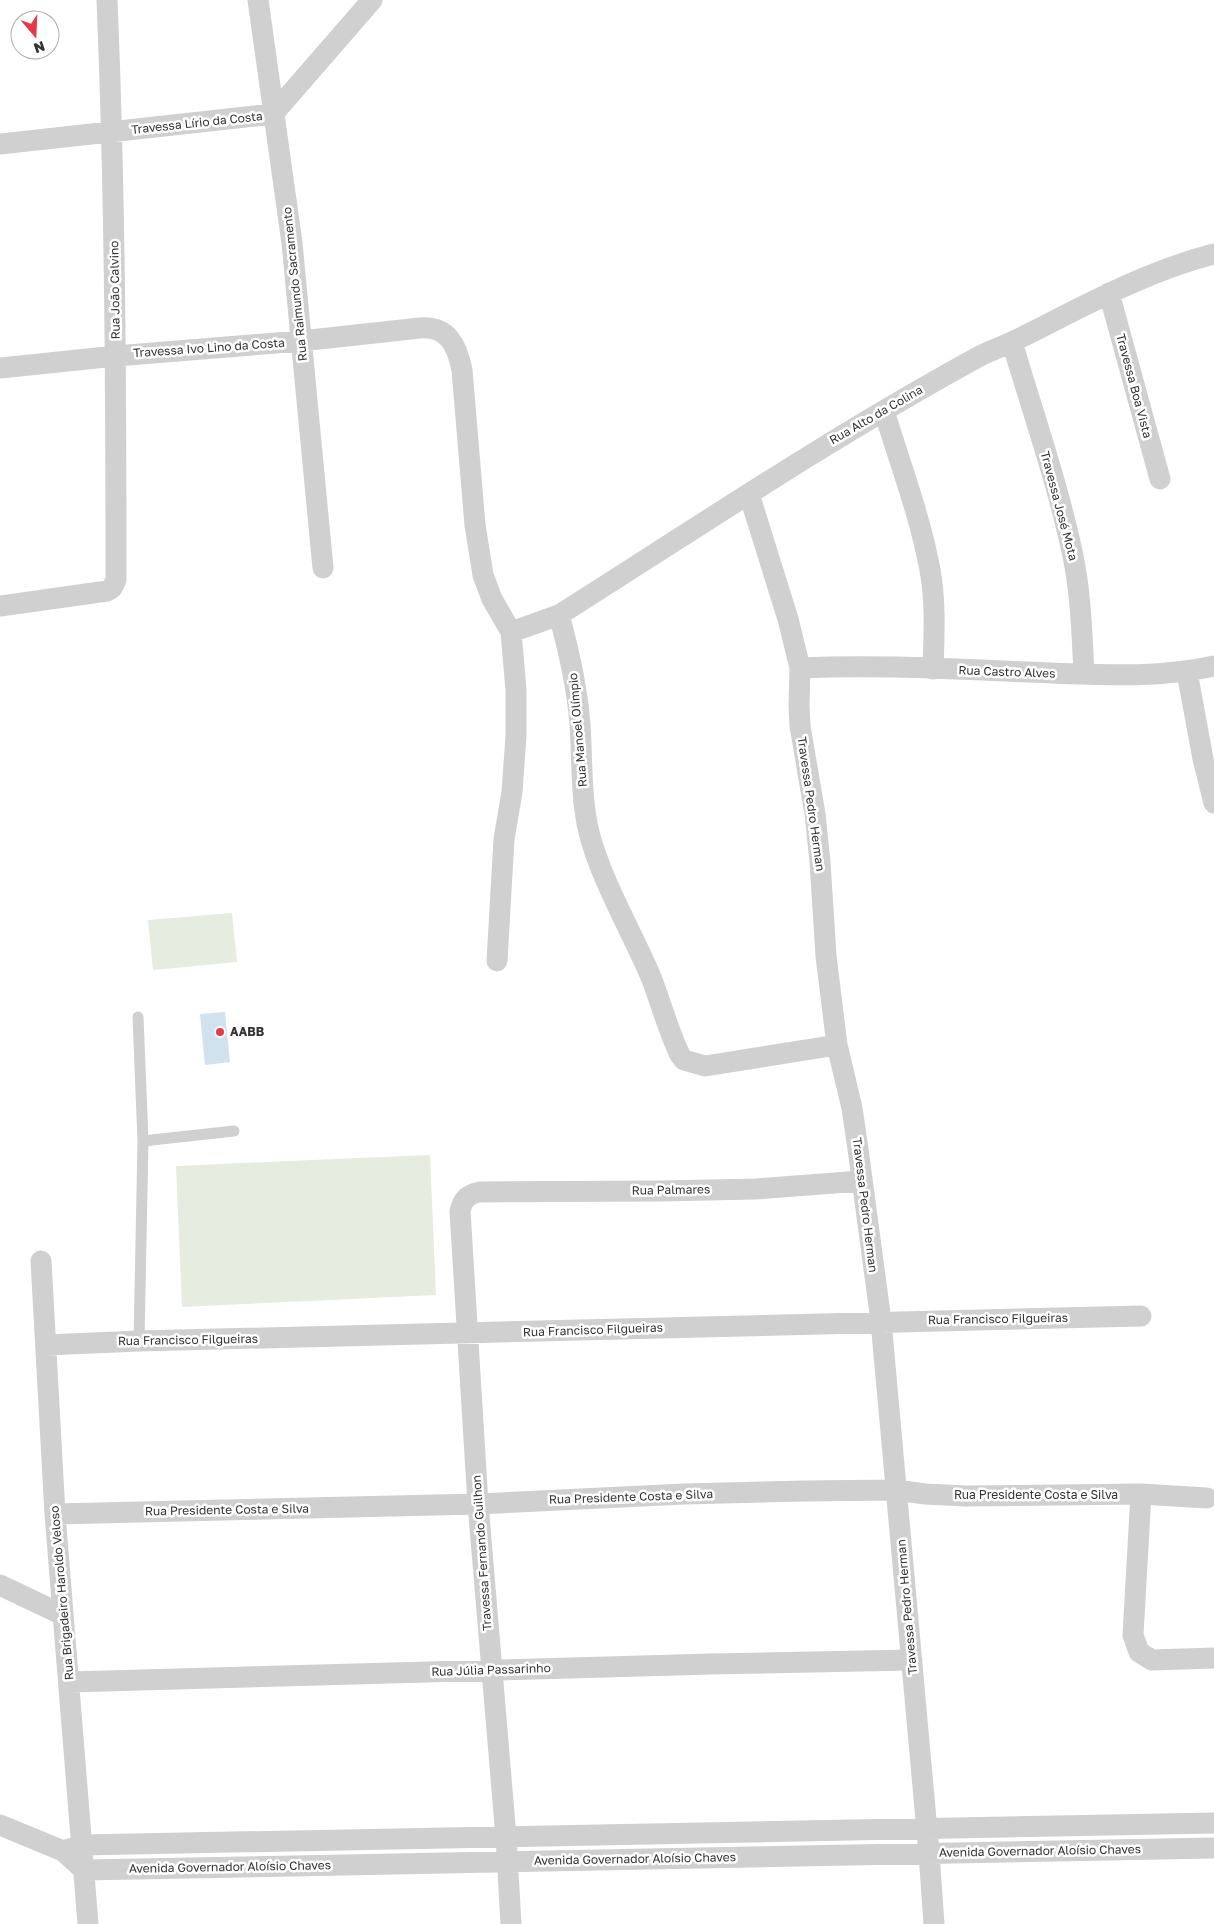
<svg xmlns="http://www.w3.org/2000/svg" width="1214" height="1924" viewBox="0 0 1214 1924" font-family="'Golos Text',sans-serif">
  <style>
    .green { fill: #e6ecdf }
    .water { fill: #cfe2ee }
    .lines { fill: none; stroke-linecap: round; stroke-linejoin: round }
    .service { stroke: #d0d0d0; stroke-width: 11 }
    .minor { stroke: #d0d0d0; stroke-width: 21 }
    .poi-dot { fill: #e63946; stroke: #fff; stroke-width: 2 }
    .labels { text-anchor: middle; stroke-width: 5; stroke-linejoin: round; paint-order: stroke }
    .street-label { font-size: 12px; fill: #333; stroke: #fff }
    .poi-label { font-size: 12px; font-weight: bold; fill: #333; stroke: #fff; text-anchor: start }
  </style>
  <rect width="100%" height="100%" fill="#fff"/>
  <path class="green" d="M232,913L237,962L153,970L148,920Z
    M430,1155L436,1295L182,1307L176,1166Z"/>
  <path class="water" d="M225,1012L230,1062L205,1065L200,1014Z"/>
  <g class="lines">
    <path class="service" d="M138,1017L143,1141L139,1341
      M143,1141L234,1131"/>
    <path class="minor" d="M258,0L292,243L323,568
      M0,144L273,114L372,0
      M1109,293L1160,479
      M1012,342C1033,413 1058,484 1073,556C1081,595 1082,635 1084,674
      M0,368L116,356L301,341L420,328C448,326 457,345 462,370L475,525L483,575L492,599L511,632L559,615C698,527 835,435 980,356C994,349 1010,344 1024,336C1086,305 1147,271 1214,254
      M884,411C900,463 920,516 930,570C936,602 934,637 933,669
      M749,494L788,619L800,668L799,705L800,726L815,814L820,862L826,956L837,1045L852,1108L858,1149L881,1321L929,1853L934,1924
      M0,606L107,591L112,588L116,580C116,386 115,193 107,0
      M559,615C569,651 577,686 580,724C582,753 581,782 585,811C591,864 630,927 651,977C661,1003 668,1030 680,1055L684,1060L705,1066L837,1045
      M800,668C883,664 967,670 1051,673C1106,675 1160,678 1214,666
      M1187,672L1203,759L1214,803
      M497,961L504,839L512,792L516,736V690L511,632
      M41,1261L55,1514L88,1924
      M46,1345L139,1341L1141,1316
      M1141,1494L1133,1635L1139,1652L1152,1660L1214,1658
      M55,1514L478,1504L684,1494L804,1491L896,1490L925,1494L966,1496L1141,1494L1207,1498
      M0,1585L63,1615
      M70,1682L711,1664L912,1660
      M0,1825L63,1851L84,1870L1214,1848
      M63,1851L82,1845L1214,1823
      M511,1924L506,1837L478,1504L460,1211C463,1199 468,1194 480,1192L660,1191L756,1189L861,1181"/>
  </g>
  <circle class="poi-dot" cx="220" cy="1032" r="5"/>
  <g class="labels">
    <g class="street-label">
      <text transform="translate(197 123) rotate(-6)" y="4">Travessa Lírio da Costa</text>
      <text transform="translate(295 284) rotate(-96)" y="4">Rua Raimundo Sacramento</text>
      <text transform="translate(115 290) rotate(-91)" y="4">Rua João Calvino</text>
      <text transform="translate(209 348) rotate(-4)" y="4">Travessa Ivo Lino da Costa</text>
      <text transform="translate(1134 386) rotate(75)" y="4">Travessa Boa Vista</text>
      <text transform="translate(876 415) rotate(-30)" y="4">Rua Alto da Colina</text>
      <text transform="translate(1059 506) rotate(75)" y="4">Travessa José Mota</text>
      <text transform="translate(1007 672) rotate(2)" y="4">Rua Castro Alves</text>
      <text transform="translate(578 730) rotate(-95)" y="4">Rua Manoel Olímpio</text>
      <text transform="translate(811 804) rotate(82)" y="4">Travessa Pedro Herman</text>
      <text transform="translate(671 1190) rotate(-1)" y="4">Rua Palmares</text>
      <text transform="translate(865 1205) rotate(83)" y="4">Travessa Pedro Herman</text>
      <text transform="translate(998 1319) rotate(-1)" y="4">Rua Francisco Filgueiras</text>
      <text transform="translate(593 1330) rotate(-2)" y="4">Rua Francisco Filgueiras</text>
      <text transform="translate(188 1340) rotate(-1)" y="4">Rua Francisco Filgueiras</text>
      <text x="1036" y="1499">Rua Presidente Costa e Silva</text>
      <text transform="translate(631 1497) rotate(-2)" y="4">Rua Presidente Costa e Silva</text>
      <text transform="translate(227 1510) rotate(-1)" y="4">Rua Presidente Costa e Silva</text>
      <text transform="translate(482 1553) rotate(-94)" y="4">Travessa Fernando Guilhon</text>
      <text transform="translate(62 1593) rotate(-95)" y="4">Rua Brigadeiro Haroldo Veloso</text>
      <text transform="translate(907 1607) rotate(-95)" y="4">Travessa Pedro Herman</text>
      <text transform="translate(491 1670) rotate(-2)" y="4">Rua Júlia Passarinho</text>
      <text transform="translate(1040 1851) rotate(-1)" y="4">Avenida Governador Aloísio Chaves</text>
      <text transform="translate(635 1859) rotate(-1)" y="4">Avenida Governador Aloísio Chaves</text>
      <text transform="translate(230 1867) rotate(-1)" y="4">Avenida Governador Aloísio Chaves</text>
    </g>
    <g class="poi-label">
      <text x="230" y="1036">AABB</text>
    </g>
  </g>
  <g transform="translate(35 35) rotate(161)"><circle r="24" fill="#ffffff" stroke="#adadad"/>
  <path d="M0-4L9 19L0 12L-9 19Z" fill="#e63946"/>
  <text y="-8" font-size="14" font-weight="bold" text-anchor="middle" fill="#333333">N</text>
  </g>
</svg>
